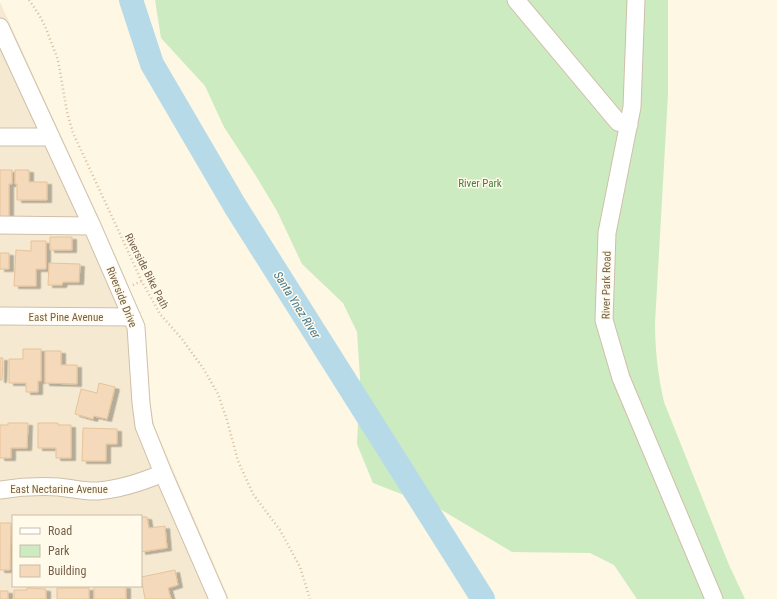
<svg xmlns="http://www.w3.org/2000/svg" width="777" height="599" viewBox="0 0 777 599" font-family="'Roboto Condensed',sans-serif">
  <style>
    .residential { fill: #f5ead1; fill-rule: evenodd }
    .green { fill: #ccebc1 }
    .lines { fill: none; stroke-linecap: round; stroke-linejoin: round }
    .river { stroke: #b7dae8; stroke-width: 24 }
    .building { fill: #f4d9ba; stroke: #e7c299; filter: url(#shadow) }
    .minor-casing { stroke: #cfbfa9; stroke-width: 19 }
    .path { stroke: #d9bc9d; stroke-width: 2.5; stroke-dasharray: 1 3; stroke-linecap: butt }
    .minor { stroke: #fff; stroke-width: 17 }
    .labels { text-anchor: middle; stroke-width: 3; stroke-linejoin: round; paint-order: stroke }
    .park-label { font-size: 11px; fill: #497d3f; stroke: #fffaea }
    .street-label { font-size: 11px; fill: #775f48; stroke: #fffaea }
    .water-label { font-size: 12px; font-style: italic; fill: #437a93; stroke: #fffaea }
  </style>
  <defs>
    <filter id="shadow"><feDropShadow dx="4.5" dy="2.5" stdDeviation="0" flood-color="#0004"/></filter>
  </defs>
  <rect width="100%" height="100%" fill="#fdf7e3"/>
  <path class="residential" d="M0,2L124,275L145,326L150,408L155,428L229,599H0ZM13,516H141V586H13Z"/>
  <path class="green" d="M155,0H668V94L655,323C655,350 658,376 664,402L729,565L745,599H637L614,565L590,553L512,552L440,509L373,483L357,444L360,377L357,332L343,303L302,264L277,211L256,176L224,127L205,86L161,38Z"/>
  <g class="lines">
    <path class="river" d="M131,0L152,64L235,206L483,599"/>
  </g>
  <path class="building" d="M0,170H12V184H9V217H0Z
    M15,170H29V182H47V200H17V184H15Z
    M50,237H72V250H50Z
    M31,241H46V269H36V286H14L16,250L31,251Z
    M0,253H9V269H0Z
    M49,263L80,264L79,282H63L62,285H48Z
    M23,349H41V381H38V392H26V383H9V359H23Z
    M45,351H61V365H77V384L45,383Z
    M0,358H3L2,380H0Z
    M99,383L115,387L107,419L94,416L93,419L75,414L81,389L97,393Z
    M8,423H28L27,448H11V458H0V425H8Z
    M38,423H58V425H71V458H56V448H38Z
    M83,428L117,429V444H106V461H82Z
    M141,517H147L149,528L165,526L167,548L141,552Z
    M0,523H11L10,570H0Z
    M175,570L178,585L168,588L171,599H145L141,577Z
    M94,586H126V599H94Z
    M27,588L46,589V599H14V590H27Z
    M57,588H89V599H57Z
    M0,591H8V599H0Z"/>
  <g class="lines">
    <g class="minor-casing">
      <path id="minor" d="M516,0L618,122L629,125
        M636,0L632,107L607,233L604,320L621,378L714,599
        M0,27L92,226L136,327L141,403L144,426L163,473L218,599
        M0,137H51
        M0,225L92,226
        M0,316L132,317
        M0,490C19,487 39,486 58,487C71,488 85,492 98,491C121,489 142,482 163,473"/>
    </g>
    <path class="path" d="M29,0L38,13L45,26L58,60L67,112L73,133L121,236L141,280L160,314L182,339L203,368L218,394L227,420L238,461L253,494L280,530L300,567L310,599
      M133,285L142,281"/>
    <use href="#minor" class="minor"/>
  </g>
  <g class="labels">
    <g class="park-label">
      <text x="480" y="187">River Park</text>
    </g>
    <g class="street-label">
      <text transform="translate(147 271) rotate(63)" y="4">Riverside Bike Path</text>
      <text transform="translate(606 285) rotate(-89)" y="4">River Park Road</text>
      <text transform="translate(122 297) rotate(68)" y="4">Riverside Drive</text>
      <text x="66" y="321">East Pine Avenue</text>
      <text x="59" y="493">East Nectarine Avenue</text>
    </g>
    <g class="water-label">
      <text transform="translate(297 305) rotate(58)" y="4">Santa Ynez River</text>
    </g>
  </g>
  <rect x="12" y="515" width="130" height="72" fill="#fffaea" stroke="#c9bca9"/>
  <rect x="20" y="528" width="20" height="6" fill="#ffffff" stroke="#c9bca9"/>
  <text x="48" y="535" font-size="12" fill="#775f48">Road</text>
  <rect x="20" y="545" width="20" height="12" fill="#ccebc1" stroke="#c9bca9"/>
  <text x="48" y="555" font-size="12" fill="#775f48">Park</text>
  <rect x="20" y="565" width="20" height="12" fill="#f4d9ba" stroke="#c9bca9"/>
  <text x="48" y="575" font-size="12" fill="#775f48">Building</text>
</svg>
